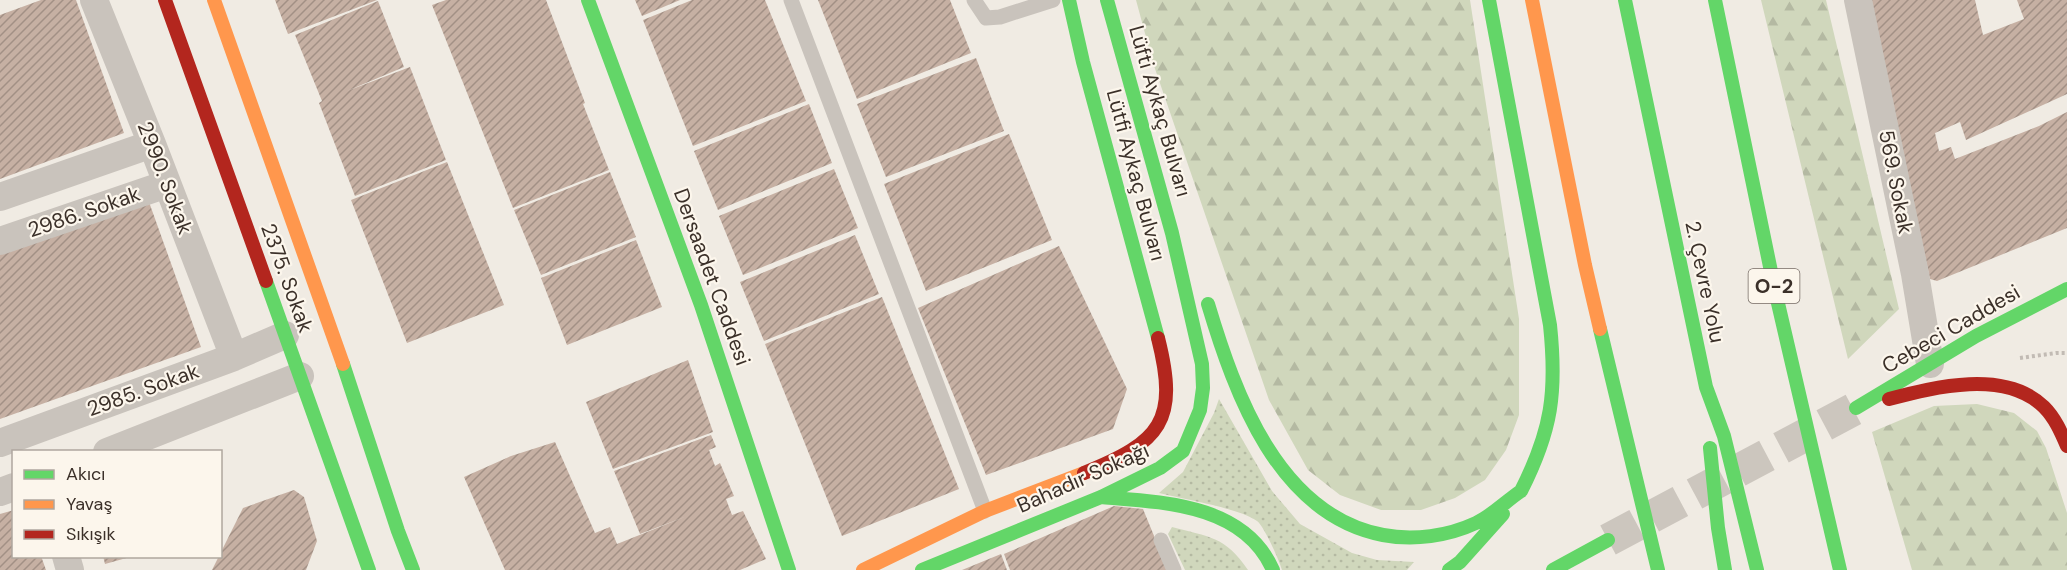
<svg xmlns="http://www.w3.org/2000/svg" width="2067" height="570" viewBox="0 0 2067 570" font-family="'DM Sans',sans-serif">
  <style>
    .grass { fill: url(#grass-dots) }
    .forest { fill: url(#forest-firs) }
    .building { fill: url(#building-hatch) }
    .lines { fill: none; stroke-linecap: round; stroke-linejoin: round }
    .primary-tunnel { stroke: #ccc6be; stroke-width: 33; stroke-dasharray: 33 16; stroke-linecap: butt }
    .path { stroke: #c2bbb4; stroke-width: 4; stroke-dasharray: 3 3; stroke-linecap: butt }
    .lane { stroke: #c9c3bc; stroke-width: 15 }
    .street { stroke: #c9c3bc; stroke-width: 28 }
    .fast { stroke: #63d668; stroke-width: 14 }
    .slow { stroke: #ff974d; stroke-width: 14 }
    .jam { stroke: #b3261e; stroke-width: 14 }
    .labels { text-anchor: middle; stroke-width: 4.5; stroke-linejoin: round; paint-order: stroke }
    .shield { fill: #fcf6ec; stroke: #756b64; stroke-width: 1.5 }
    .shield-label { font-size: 20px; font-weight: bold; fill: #3b3029 }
    .street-label { font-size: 21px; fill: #3b3029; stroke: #fcf6ec }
  </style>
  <defs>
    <pattern id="grass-dots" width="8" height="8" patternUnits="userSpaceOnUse" patternTransform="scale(1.5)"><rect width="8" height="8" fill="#d0d7bc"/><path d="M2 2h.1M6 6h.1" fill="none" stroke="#b4b9a2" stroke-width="1.8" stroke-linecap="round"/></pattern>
    <pattern id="forest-firs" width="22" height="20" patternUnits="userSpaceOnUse" patternTransform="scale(1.5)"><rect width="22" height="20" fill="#d0d7bc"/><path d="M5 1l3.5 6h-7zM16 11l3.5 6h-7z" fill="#b4b9a2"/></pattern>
    <pattern id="building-hatch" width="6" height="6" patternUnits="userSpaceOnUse" patternTransform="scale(1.5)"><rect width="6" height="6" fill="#c6b0a3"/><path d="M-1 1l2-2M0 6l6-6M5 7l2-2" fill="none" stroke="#a29085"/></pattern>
  </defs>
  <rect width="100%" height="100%" fill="#f0ebe3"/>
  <path class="grass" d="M1219,399L1272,491L1300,524L1352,553L1377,560L1414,562L1407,570H1282C1279,560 1264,526 1257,521C1239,508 1182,499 1159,493L1183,472L1214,413Z
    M1172,527C1209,537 1225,536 1248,570H1185L1168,534Z"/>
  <path class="forest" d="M1136,0H1470L1519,319V415L1506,450L1485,480L1455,498L1421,510H1381L1340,495L1308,470L1269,400L1153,63Z
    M1761,0H1826L1899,309L1848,359Z
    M1977,404L2014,413L2037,431L2046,448L2067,513V570H1912L1872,432L1934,406Z"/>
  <path class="building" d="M41,0H76L124,133L0,179V15Z
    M275,0H377L288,34Z
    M446,0H546L585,103L583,104L609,170L513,208L432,5Z
    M635,0H680L642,16Z
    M692,0H765L806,101L693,146L643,20Z
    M818,0H950L971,53L857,99Z
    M1869,0H1975L1983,35L2024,19L2017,0H2067V94L1966,140L1960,122L1935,133L1939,151L1951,147L1955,159L2039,126L2067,112V228L1937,281L1930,279Z
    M378,1L404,67L347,91L410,67L446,160L355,196L319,103L322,101L295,35Z
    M976,58L1004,131L886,177L857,104Z
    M809,104L832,163L718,210L694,151Z
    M1009,134L1052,240L926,291L884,184Z
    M447,162L504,305L407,343L351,200Z
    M834,169L858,228L743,275L719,216Z
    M610,172L636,237L541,275L514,210Z
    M149,202L201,347L0,419V254Z
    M855,235L879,294L764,341L740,282Z
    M636,240L662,307L567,345L541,278Z
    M1059,246L1127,389L1113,429L986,475L918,308Z
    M882,297L959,489L842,536L765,344Z
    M688,360L713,432L613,469L586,402Z
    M711,435L716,447L709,450L715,466L720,463L734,496L726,499L732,515L743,511L766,559L740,570H505L464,477L511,456L555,442L595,533L610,527L617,544L687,516L640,534L614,471Z
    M294,490L304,497L317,541L306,570H212L243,508Z
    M1114,506L1143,509L1168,570H1010L1004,554Z
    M14,510V556H41L46,570H0V514Z
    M1001,554L1007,570H962Z
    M103,556H130V557L105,564Z"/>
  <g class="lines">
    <path class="primary-tunnel" d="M1608,540L1856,408"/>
    <path class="path" d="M2020,358L2056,353H2067"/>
    <path class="lane" d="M791,0L985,511
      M974,0L986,18L1000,17L1053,0
      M1161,540L1174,570"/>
    <path class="street" d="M94,0L152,144L234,357
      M1858,0L1915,274L1930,364
      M0,197L152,144
      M0,241L167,184
      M0,443L234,357L285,335
      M107,452L300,376
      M0,492L14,487
      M66,556L70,570"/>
    <path class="fast" d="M588,0L701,305L789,570
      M1069,0L1083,62L1158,338
      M1489,0L1550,325C1557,392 1552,430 1521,491
      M1625,0L1706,387L1724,436L1757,570
      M1715,0L1774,286L1840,570
      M266,281L369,570
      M1208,304C1235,394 1278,515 1383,535C1414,541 1448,536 1476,523C1493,515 1506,501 1521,491
      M1600,329L1658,570
      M343,364L398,531L413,570
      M1856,408L1976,336L2067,289
      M1710,448L1718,528L1725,570
      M1101,497C1163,502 1244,504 1273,570
      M922,570L1101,497L1160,468L1183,451L1200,410L1203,388L1202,364L1172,233L1107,0
      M1449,570L1460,562L1503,514
      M1553,570L1608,540"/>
    <path class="slow" d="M214,0L343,364
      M1532,0L1585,265L1600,329
      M863,570L985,511L1084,473"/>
    <path class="jam" d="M165,0L266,281
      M1889,399C1935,387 2005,369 2044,407C2055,418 2061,432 2067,446
      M1084,473C1161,442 1179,421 1158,338"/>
  </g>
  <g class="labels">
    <rect class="shield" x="1748.5" y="269" width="51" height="34" rx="4.5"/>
    <g class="shield-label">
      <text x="1774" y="293">O-2</text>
    </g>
    <g class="street-label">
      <text transform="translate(1160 111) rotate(74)" y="7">Lüfti Aykaç Bulvarı</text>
      <text transform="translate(1136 175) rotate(75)" y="7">Lütfi Aykaç Bulvarı</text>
      <text transform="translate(165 178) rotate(69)" y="7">2990. Sokak</text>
      <text transform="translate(1896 182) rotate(79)" y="7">569. Sokak</text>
      <text transform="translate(84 212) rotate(-19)" y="7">2986. Sokak</text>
      <text transform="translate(712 277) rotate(70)" y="7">Dersaadet Caddesi</text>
      <text transform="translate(287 278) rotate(70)" y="7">2375. Sokak</text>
      <text transform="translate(1705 282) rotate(78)" y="7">2. Çevre Yolu</text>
      <text transform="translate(1951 329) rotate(-30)" y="7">Cebeci Caddesi</text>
      <text transform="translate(143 390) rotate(-20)" y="7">2985. Sokak</text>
      <text transform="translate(1083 478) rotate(-24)" y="7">Bahadır Sokağı</text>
    </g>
  </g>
  <rect x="12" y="450" width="210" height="108" fill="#fcf6ec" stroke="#afa79e" stroke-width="1.5"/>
  <rect x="24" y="470" width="30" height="9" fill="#63d668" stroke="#afa79e" stroke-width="1.5"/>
  <text x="66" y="480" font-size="18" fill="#3b3029">Akıcı</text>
  <rect x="24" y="500" width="30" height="9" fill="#ff974d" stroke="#afa79e" stroke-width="1.5"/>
  <text x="66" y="510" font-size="18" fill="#3b3029">Yavaş</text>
  <rect x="24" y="530" width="30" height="9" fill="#b3261e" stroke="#afa79e" stroke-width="1.5"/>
  <text x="66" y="540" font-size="18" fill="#3b3029">Sıkışık</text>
</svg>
